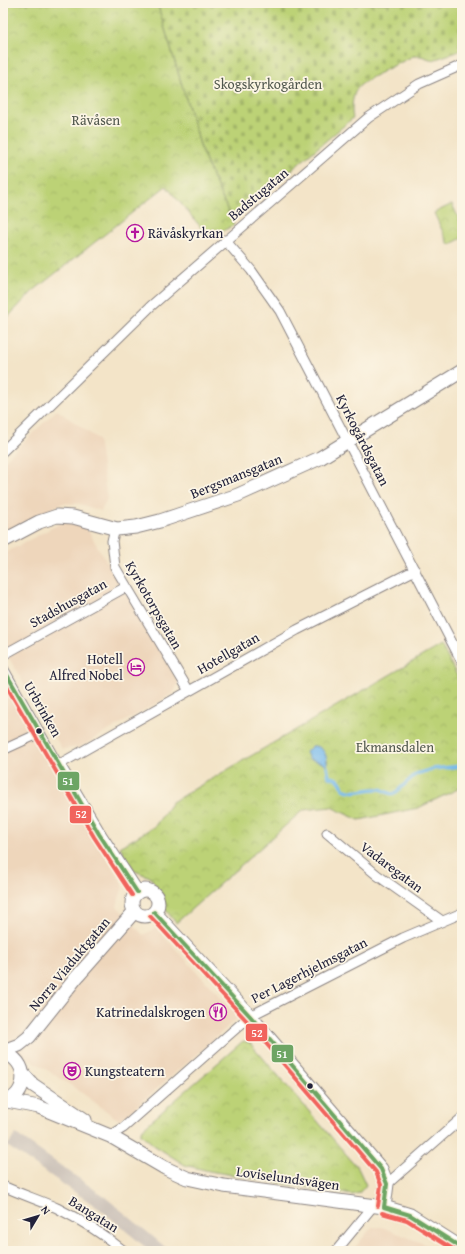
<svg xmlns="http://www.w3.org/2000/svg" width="465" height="1254" viewBox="0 0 465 1254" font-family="'Gentium Book Plus',serif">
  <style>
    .built { fill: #eed6bb }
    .industrial { fill: #ccc2b9 }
    .cemetery { fill: url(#cemetery-stones); stroke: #6f7a58 }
    .park { fill: url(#park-crowns); stroke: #6f7a58 }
    .water { fill: #78bbee; stroke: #4d6e94 }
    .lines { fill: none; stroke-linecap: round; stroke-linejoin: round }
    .stream { stroke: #78bbee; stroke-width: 3.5 }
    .street-casing { stroke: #8a8382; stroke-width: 11 }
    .secondary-casing { stroke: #8a8382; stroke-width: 15 }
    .street { stroke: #fff; stroke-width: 9 }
    .secondary { stroke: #fff; stroke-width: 13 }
    .bus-1-casing { stroke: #fcf5e5; stroke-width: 7 }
    .bus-2-casing { stroke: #fcf5e5; stroke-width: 7 }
    .bus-1 { stroke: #6da564; stroke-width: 4 }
    .bus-2 { stroke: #f1635c; stroke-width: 4 }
    .bus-dot { fill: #22223b; stroke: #fcf5e5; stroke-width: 1.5 }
    .labels { text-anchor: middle; stroke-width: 3.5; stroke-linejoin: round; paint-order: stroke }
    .park-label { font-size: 14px; fill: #50574d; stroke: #fcf5e5 }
    .street-label { font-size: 14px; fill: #22223b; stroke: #fcf5e5 }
    .poi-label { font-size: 14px; fill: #22223b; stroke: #fcf5e5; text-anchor: start }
    .line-badge { stroke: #fcf5e5; stroke-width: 1.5 }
    .badge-label { font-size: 11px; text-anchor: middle; font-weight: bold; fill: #fff }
  </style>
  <defs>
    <pattern id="cemetery-stones" width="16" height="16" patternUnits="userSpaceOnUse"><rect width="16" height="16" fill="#bcd276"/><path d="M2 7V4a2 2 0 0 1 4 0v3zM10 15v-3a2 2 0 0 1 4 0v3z" fill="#a1b467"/></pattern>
    <pattern id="park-crowns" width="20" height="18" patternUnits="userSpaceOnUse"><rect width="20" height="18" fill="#bcd276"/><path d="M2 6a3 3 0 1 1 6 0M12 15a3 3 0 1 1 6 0" fill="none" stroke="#a1b467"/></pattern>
  </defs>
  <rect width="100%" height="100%" fill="#fcf5e5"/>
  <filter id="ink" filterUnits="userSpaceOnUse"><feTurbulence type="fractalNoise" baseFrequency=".025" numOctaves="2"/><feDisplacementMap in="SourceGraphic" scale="8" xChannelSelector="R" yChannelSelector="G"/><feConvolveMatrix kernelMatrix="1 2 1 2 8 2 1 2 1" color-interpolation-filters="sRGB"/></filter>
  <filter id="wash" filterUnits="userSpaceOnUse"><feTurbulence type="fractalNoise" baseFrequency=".012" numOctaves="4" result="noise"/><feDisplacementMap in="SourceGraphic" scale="16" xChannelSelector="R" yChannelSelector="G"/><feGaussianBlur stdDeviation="0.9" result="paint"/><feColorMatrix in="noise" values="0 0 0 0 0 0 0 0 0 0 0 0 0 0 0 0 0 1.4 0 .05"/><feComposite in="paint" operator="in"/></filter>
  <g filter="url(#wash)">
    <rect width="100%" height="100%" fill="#f3e4c8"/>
    <path class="built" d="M57,410L98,439L107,499L101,511L80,504L63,503L3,532V462Z
      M72,520L79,522L89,532L178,682L174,693L80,747L62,749L3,648V554L61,523Z
      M3,686L123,885L117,906L143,935L156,928L239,1017L120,1121L78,1090L7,1044L3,1047Z
      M372,1227H382L442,1251H352Z"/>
    <path class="industrial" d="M16,1134L105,1197L170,1251H150L101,1210L7,1146Z"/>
    <path class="cemetery" d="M157,3H462V50L433,60L421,56H413C402,62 360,81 356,90C352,98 351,110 353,118L232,220L203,155Z"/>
    <path class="park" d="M3,3H157L203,155L234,225L210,238L166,186L33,291L3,322Z
      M452,204L462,226V238L449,245L434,213Z
      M441,645L462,685V787L418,808L359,820L331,807L303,810L176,923L165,909L164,897L150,877L135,871L120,847L155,826L172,802Z
      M243,1041L250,1043L358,1168L366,1185L359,1193L352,1195L209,1171L185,1165L155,1146L141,1134V1130Z"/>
    <path class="water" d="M312,746C324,745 328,757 327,767L323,763L309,759L306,752Z"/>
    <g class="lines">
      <path class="stream" d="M327,767L329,777C337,778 341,780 343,789C356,795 365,788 379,789C384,789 387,794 394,794L416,774L433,769L462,766"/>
    </g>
  </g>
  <g filter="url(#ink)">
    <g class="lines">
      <g class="street-casing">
        <path id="street" d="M225,240L251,270L280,311L462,662
          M3,451L151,306L368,118L419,84L462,65
          M115,528L112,541L115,567L189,691
          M3,655L126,587
          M3,668L58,765L297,630L415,570
          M3,750L40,733
          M327,833L377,875L442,921
          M110,1136L123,1128L250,1016L403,938L462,913
          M387,1184L462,1118
          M3,1186C20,1194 39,1200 57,1208C81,1220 103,1234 124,1251
          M336,1251L374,1205"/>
      </g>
      <g class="secondary-casing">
        <path id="secondary" d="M3,541L39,522L57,516L73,517L117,529L136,527L160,521L238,495L320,458L462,371
          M58,765L99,834L137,892
          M132 903a13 13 0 1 1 26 0a13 13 0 1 1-26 0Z
          M154,912L250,1016L381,1169L387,1184L384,1207
          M3,1051L19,1045L29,1037L76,978L134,912
          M3,1053C29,1059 30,1096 3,1102
          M23,1074L33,1085L85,1120
          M7,1101L39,1107L110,1136L165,1168L187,1178L224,1186L384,1207L410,1215L462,1248"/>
      </g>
      <use href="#street" class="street"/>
      <use href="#secondary" class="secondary"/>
      <g class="bus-1-casing">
        <path id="bus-1" d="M3,668L99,834L137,892
          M154,912L250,1016L381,1169L387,1184L384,1207
          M384,1207L410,1215L462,1248"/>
      </g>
      <g class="bus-2-casing">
        <path id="bus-2" d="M3,680L94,837L132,895
          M150,916L246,1020L376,1172L381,1185L378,1206
          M382,1213L407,1220L456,1251"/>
      </g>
      <use href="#bus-1" class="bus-1"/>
      <use href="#bus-2" class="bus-2"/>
    </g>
  </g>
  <defs>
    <g id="church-ring" transform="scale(0.9)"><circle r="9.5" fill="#fcf5e5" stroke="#b5179e" stroke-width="1.5"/><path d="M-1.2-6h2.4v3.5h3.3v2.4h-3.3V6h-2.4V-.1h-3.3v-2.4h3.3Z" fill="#b5179e"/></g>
    <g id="hotel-ring" transform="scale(0.9)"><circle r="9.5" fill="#fcf5e5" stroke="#b5179e" stroke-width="1.5"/><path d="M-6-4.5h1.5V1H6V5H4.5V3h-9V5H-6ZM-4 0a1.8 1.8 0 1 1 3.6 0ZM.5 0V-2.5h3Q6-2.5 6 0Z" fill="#b5179e"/></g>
    <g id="restaurant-ring" transform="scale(0.9)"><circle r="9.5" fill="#fcf5e5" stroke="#b5179e" stroke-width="1.5"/><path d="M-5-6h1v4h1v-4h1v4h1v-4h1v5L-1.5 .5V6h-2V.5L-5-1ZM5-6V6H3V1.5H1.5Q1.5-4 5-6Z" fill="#b5179e"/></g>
    <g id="theatre-ring" transform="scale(0.9)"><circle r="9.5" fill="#fcf5e5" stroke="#b5179e" stroke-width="1.5"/><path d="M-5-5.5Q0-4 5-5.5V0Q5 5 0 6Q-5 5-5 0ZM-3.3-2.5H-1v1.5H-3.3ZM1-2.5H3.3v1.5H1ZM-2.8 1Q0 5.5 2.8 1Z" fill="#b5179e"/></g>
  </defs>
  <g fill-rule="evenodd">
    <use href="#church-ring" x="135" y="233"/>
    <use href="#hotel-ring" x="136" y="667"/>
    <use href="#restaurant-ring" x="218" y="1012"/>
    <use href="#theatre-ring" x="72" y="1071"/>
  </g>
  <g class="bus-dot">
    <circle cx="39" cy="731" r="3.5"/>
    <circle cx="310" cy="1086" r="3.5"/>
  </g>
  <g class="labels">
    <g class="park-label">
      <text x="268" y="89">Skogskyrkogården</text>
      <text x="96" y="125">Rävåsen</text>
      <text x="395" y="752">Ekmansdalen</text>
    </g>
    <g class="street-label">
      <text transform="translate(258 194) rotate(-40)" y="5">Badstugatan</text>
      <text transform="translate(363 440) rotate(63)" y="5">Kyrkogårdsgatan</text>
      <text transform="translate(236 476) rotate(-22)" y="5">Bergsmansgatan</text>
      <text transform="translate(68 603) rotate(-29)" y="5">Stadshusgatan</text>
      <text transform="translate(154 605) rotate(60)" y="5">Kyrkotorpsgatan</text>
      <text transform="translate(228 653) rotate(-30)" y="5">Hotellgatan</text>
      <text transform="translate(43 709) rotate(60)" y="5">Urbrinken</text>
      <text transform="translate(392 867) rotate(37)" y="5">Vadaregatan</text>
      <text transform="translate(69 964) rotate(-50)" y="5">Norra Viaduktgatan</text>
      <text transform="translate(309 970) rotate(-27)" y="5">Per Lagerhjelmsgatan</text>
      <text transform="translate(288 1178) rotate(8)" y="5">Loviselundsvägen</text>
      <text transform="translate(94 1214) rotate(32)" y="5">Bangatan</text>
    </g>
    <g class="poi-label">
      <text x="148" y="238">Rävåskyrkan</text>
      <text x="123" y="664" text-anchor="end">Hotell<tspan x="123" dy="16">Alfred Nobel</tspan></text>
      <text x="205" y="1017" text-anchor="end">Katrinedalskrogen</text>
      <text x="85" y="1076">Kungsteatern</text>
    </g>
  </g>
  <g class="line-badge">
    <rect x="57" y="771" width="23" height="20" rx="4" fill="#6da564"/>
    <rect x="69" y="805" width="23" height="19" rx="4" fill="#f1635c"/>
    <rect x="245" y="1023" width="23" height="19" rx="4" fill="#f1635c"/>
    <rect x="271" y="1044" width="23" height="19" rx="4" fill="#6da564"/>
  </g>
  <g class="badge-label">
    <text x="68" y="785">51</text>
    <text x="81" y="818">52</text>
    <text x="257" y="1037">52</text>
    <text x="282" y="1058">51</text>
  </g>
  <rect width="465" height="1254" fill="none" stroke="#fcf5e5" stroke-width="16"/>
  <g transform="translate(38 1216) rotate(52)" stroke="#fcf5e5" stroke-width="3" paint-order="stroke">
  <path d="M0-3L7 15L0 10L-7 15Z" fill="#22223b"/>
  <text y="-6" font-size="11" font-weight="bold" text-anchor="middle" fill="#22223b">N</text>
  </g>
</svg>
